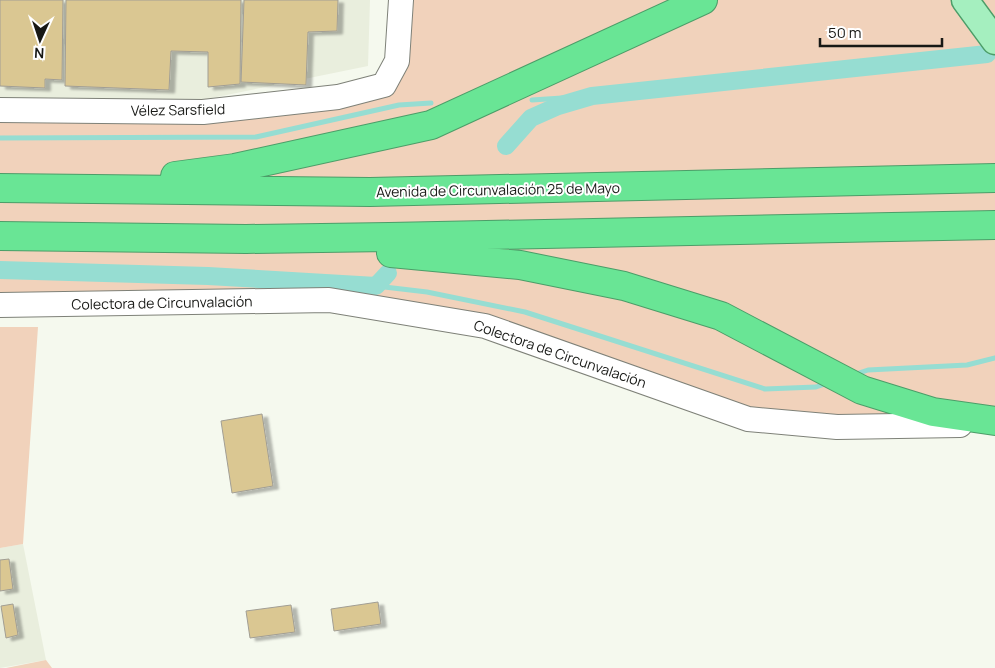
<svg xmlns="http://www.w3.org/2000/svg" width="995" height="668" viewBox="0 0 995 668" font-family="Manrope,sans-serif">
  <style>
    .built { fill: #e9eedd }
    .green { fill: #f1d2bb }
    .lines { fill: none; stroke-linecap: round; stroke-linejoin: round }
    .stream { stroke: #96ddd2; stroke-width: 5 }
    .canal { stroke: #96ddd2; stroke-width: 18 }
    .building { fill: #dac792; stroke: #a19e94; filter: url(#shadow) }
    .secondary-casing { stroke: #7e8178; stroke-width: 26 }
    .primary-casing { stroke: #4c9d68; stroke-width: 29 }
    .motorway-casing { stroke: #4c9d68; stroke-width: 30 }
    .secondary { stroke: #fff; stroke-width: 24 }
    .primary { stroke: #a5efbf; stroke-width: 26 }
    .motorway { stroke: #69e595; stroke-width: 28 }
    .labels { text-anchor: middle; stroke-width: 4; stroke-linejoin: round; paint-order: stroke }
    .street-label { font-size: 14px; fill: #171815; stroke: #fff }
  </style>
  <defs>
    <filter id="shadow"><feDropShadow dx="5.5" dy="3" stdDeviation="1" flood-color="#0004"/></filter>
  </defs>
  <rect width="100%" height="100%" fill="#f5f9ee"/>
  <path class="built" d="M0,0H370L368,66L197,101L0,98Z
    M23,544L46,660L0,668V548Z"/>
  <path class="green" d="M401,0H995V424L837,427L681,396L390,309L0,305V110L203,112L384,85Z
    M0,327H38L23,544L0,548Z
    M46,660L52,668H6Z"/>
  <g class="lines">
    <path class="stream" d="M532,100L592,96
      M0,138L256,137L399,105L431,103
      M376,286L427,292L525,312L765,389L816,387L828,383
      M853,375L868,370L967,365L995,358"/>
    <path class="canal" d="M506,146L531,118L558,106L592,96L987,54
      M0,270L208,276L376,286L388,273"/>
  </g>
  <path class="building" d="M0,0H63L62,80L45,79V88L0,86Z
    M66,0H241L240,84L208,87V52L171,51L169,90L65,86Z
    M244,0H338L337,31L308,32L306,85L241,82Z
    M262,414L273,486L232,493L221,421Z
    M9,559L13,589L0,591V560Z
    M378,602L381,624L334,631L331,609Z
    M13,604L18,635L6,638L1,606Z
    M291,605L295,632L250,638L246,611Z"/>
  <g class="lines">
    <g class="secondary-casing">
      <path id="secondary" d="M0,110L203,112L338,97L384,85L397,61L401,0
        M0,305L329,300L485,326L748,419L837,427L960,425"/>
    </g>
    <g class="primary-casing">
      <path id="primary" d="M965,0L995,41"/>
    </g>
    <g class="motorway-casing">
      <path id="motorway" d="M175,176L235,168L431,125L703,0
        M0,188L370,192L995,178
        M0,236L246,239L389,237L995,225
        M391,253L520,265L624,286L721,316L862,390L933,412L995,421"/>
    </g>
    <use href="#secondary" class="secondary"/>
    <use href="#primary" class="primary"/>
    <use href="#motorway" class="motorway"/>
  </g>
  <g class="labels">
    <g class="street-label">
      <text transform="translate(178 110) rotate(-1)" y="5">Vélez Sarsfield</text>
      <text transform="translate(498 190) rotate(-1)" y="5">Avenida de Circunvalación 25 de Mayo</text>
      <text transform="translate(162 303) rotate(-1)" y="5">Colectora de Circunvalación</text>
      <text transform="translate(560 354) rotate(19)" y="5">Colectora de Circunvalación</text>
    </g>
  </g>
  <g transform="translate(40 40) rotate(183)" stroke="#ffffff" stroke-width="4" paint-order="stroke">
  <path d="M0-4L9 19L0 12L-9 19Z" fill="#171815"/>
  <text y="-8" font-size="14" font-weight="bold" text-anchor="middle" fill="#171815">N</text>
  </g>
  <path d="M820 38v8h122v-8" fill="none" stroke="#171815" stroke-width="2.5"/>
  <text x="828" y="38" font-size="15" fill="#171815" stroke="#ffffff" stroke-width="4" paint-order="stroke">50 m</text>
</svg>
